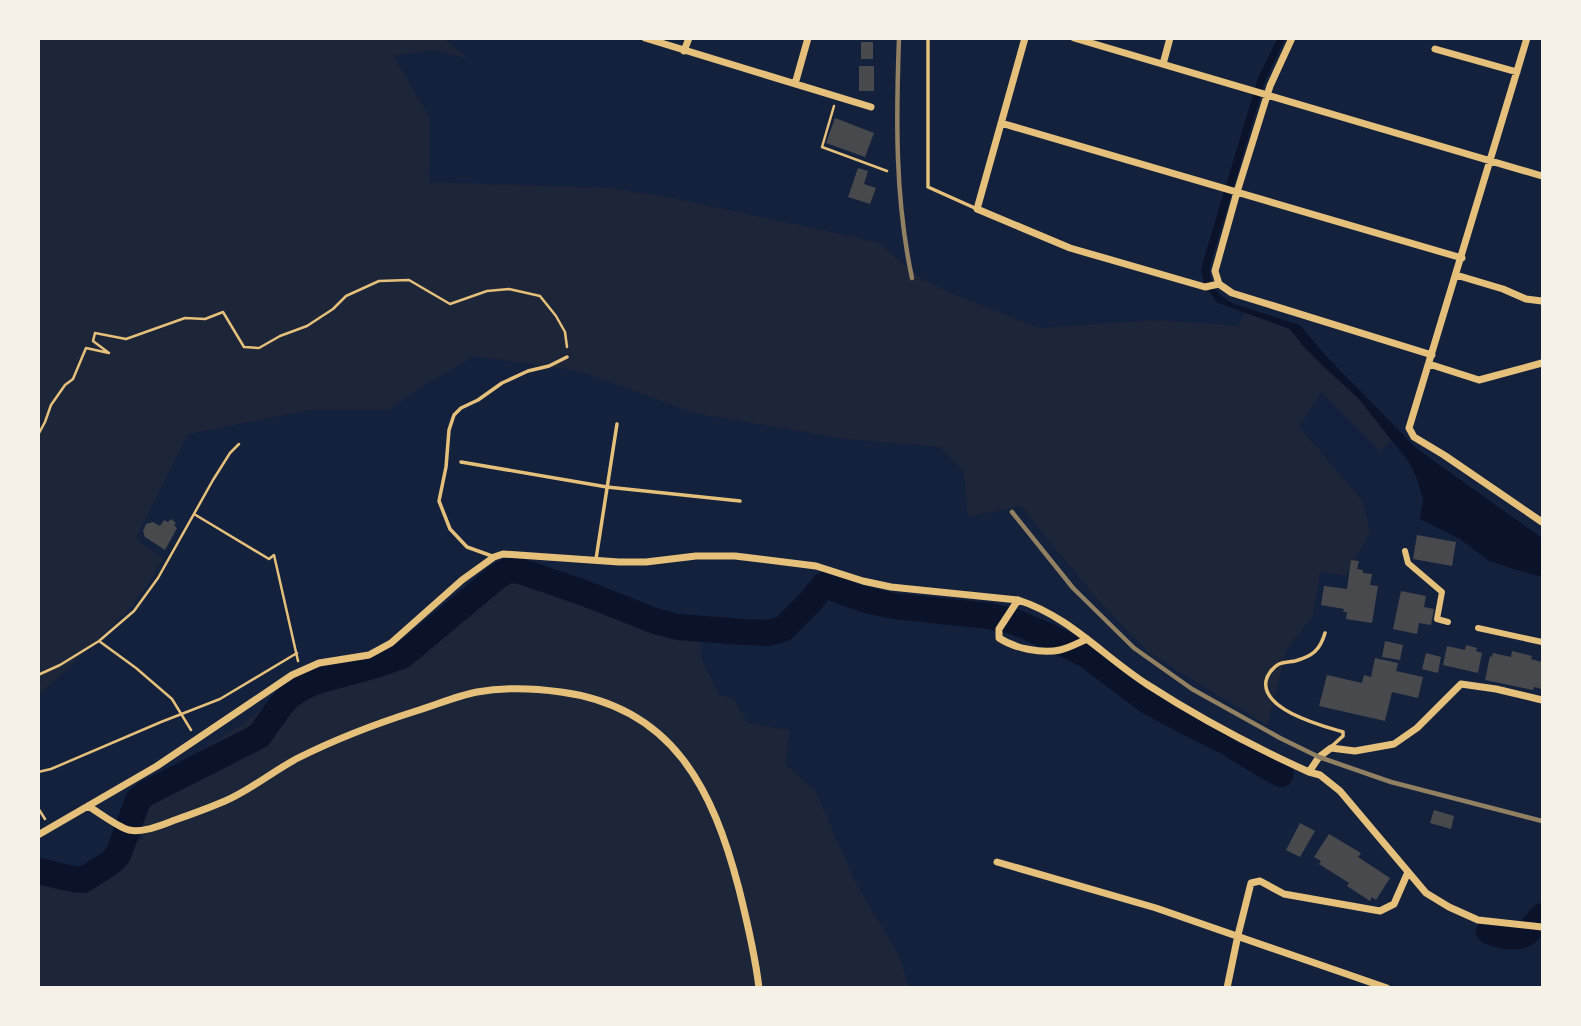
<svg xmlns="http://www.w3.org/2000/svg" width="1581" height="1026" viewBox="0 0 1581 1026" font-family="'Work Sans',sans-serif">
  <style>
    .green { fill: #1d2539 }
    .water { fill: #0b132b }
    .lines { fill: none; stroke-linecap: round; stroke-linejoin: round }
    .river { stroke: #0b132b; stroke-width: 26 }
    .building { fill: #48494c }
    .path { stroke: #e5c07b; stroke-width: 2.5 }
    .service { stroke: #e5c07b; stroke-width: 3.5 }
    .pedestrian { stroke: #e5c07b; stroke-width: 6 }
    .minor { stroke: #e5c07b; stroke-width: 7 }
    .rail { stroke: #918062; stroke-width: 4.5 }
  </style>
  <rect width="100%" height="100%" fill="#14213d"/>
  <path class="green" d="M39,39H445L467,58L432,50L394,56L430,119L429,182L610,188L673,198L877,242L922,279L950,293L1040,328L1157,320L1238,326L1245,312L1290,329L1303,346L1359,399L1391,440L1380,451L1321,392L1299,427L1362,500L1370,532L1346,576L1320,571L1313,616L1287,649L1267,725L1149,653L1096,598L1021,506L968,517L964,472L939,447L845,439L695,413L579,371L474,356L416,390L389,410H310L188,434L138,534L137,540L163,558L147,586L125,614L39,695Z
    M523,565L666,618L699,638L702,661L720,696L733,698L748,723L790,730L785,764L816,792L855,882L898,954L909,987H39L38,864L49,870L94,876L144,837L123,802L239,726L309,676L362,666L401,654L472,586L505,568Z"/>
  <path class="water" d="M1277,39H1285L1265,81L1210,266C1208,283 1218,296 1232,303L1300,325L1325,355L1416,448L1542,538V577L1514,569L1489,561L1460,539L1420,519L1423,499L1417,479L1409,462L1359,399L1322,365L1303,346L1290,329L1216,302L1204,283L1201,269L1203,262L1258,78Z"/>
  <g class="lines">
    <path class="river" d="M38,871L73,879L83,880L110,863L118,855L138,800L145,794L259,736L281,705L288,697L303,687L317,681L373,666L402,656L498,576L507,571L517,570L584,593L655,621L678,627L743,632L768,633L783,629L810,602L824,585L866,600L893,606L990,616L1015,622L1052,638L1087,655L1148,701L1179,718L1225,741L1261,763L1281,774
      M1489,931C1498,936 1516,939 1525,934C1531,930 1538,921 1542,916"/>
  </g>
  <path class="building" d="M861,42H873V59H861Z
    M859,66H874V91H859Z
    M835,118L874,133L865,157L826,143Z
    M858,168L868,171L864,184L876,188L870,204L848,197Z
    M171,519L176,523L174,525L177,528L165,550L145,537L143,531L146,524L153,522L160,526L164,520L168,522Z
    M1417,535L1456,542L1452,566L1413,559Z
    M1351,560L1359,561L1357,569L1363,570V573L1372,574L1370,585L1378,586L1372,623L1346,619L1347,612H1343L1344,609L1321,605L1324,586L1347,589Z
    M1401,591L1426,596L1424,607L1434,609L1431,625L1419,623L1417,634L1393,629Z
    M1385,641L1403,645L1400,660L1382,657Z
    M1466,645L1477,648L1476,651L1482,653L1478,673L1443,665L1447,646L1465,650Z
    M1512,651L1532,656L1531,659L1542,662V689L1534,687L1533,690L1485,680L1490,656L1492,657L1493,653L1511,657Z
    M1426,653L1441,657L1438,673L1422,669Z
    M1375,658L1398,663L1396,671L1423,677L1418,698L1392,692L1385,721L1319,706L1327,675L1362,683L1364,675L1371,677Z
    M1434,810L1454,816L1451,829L1430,823Z
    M1300,823L1315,831L1300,857L1286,850Z
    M1329,834L1361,853L1358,857L1390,878L1376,900L1372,897L1370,901L1347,886L1349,883L1319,864L1321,861L1314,857Z"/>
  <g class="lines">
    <path class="path" d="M834,106L822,147L887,171
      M38,435L45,422L51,405L65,385L73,379L86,348L109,353L93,341L95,333L126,339L185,318L205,319L223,312L244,347L259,348L280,336L307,326L333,309L346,296L379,281L409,280L450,304L487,291L509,289L540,296L556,316L565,332L567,347
      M194,514L269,559L274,555L298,661
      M99,641L136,668L172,699L191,730
      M38,675L60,665L99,641L134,611L158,578L213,480L230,453L239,444
      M38,772L51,769L161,722L220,699L297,653
      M38,808L45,819"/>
    <path class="service" d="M928,38V187L977,209
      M461,462L607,487L740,501
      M492,556L467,547L450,529L439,501L446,467L449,430L454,415L461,408L478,400L502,383L528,371L549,366L567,357
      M596,559L617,424
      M1325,633C1320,650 1313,656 1295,661C1290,662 1284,662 1279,664C1273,667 1267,675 1266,681C1261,710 1323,726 1343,732V736L1332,746"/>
    <path class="pedestrian" d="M1405,551L1408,563L1442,592L1437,619L1448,622
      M1478,628L1542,642"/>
    <path class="minor" d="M645,38L871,107
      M1025,38L977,209L1070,248L1205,287L1219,284
      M1074,38L1542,176
      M1292,38L1270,86L1237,192L1215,271L1219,284L1232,293L1432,355
      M1527,38L1409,428L1414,437L1444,455L1542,522
      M1435,49L1517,72
      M684,51L689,38
      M1163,64L1170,38
      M795,84L808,38
      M1001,123L1462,258
      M1456,275L1503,289L1526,299L1542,301
      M1429,364L1479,380L1542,363
      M1018,600L999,629V638C1014,648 1041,654 1060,650C1069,648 1078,643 1087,639
      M1309,772L1319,757L1331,748L1355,751L1394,744L1417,728L1461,684L1496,689L1542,700
      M88,806C98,812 119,828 129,830C144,833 162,825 175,820C192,814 209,808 225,801C251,790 273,771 298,758C336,739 375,724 416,711C436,705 456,696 477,692C505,687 533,688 561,692C673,707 713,789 739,889C747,921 755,954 759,988
      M38,835L157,766L292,675L319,663L369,655L391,643L462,580L494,557L503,554L619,562H646L696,556H735L816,566L863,581L891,587L1018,600C1069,616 1104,657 1148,685C1199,718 1254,747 1309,772L1320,775L1340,791L1426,893L1449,907L1478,920L1542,927
      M997,862L1156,908L1387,988
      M1227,988L1238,935L1251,883L1260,881L1284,894L1380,911L1394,904L1408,872"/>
    <path class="rail" d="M899,38C896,119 895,199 912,278
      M1012,512L1073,588L1134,648L1192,689L1280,738L1319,757L1391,782L1542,821"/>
  </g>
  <rect width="1581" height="1026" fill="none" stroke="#f6f1e7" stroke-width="80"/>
</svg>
